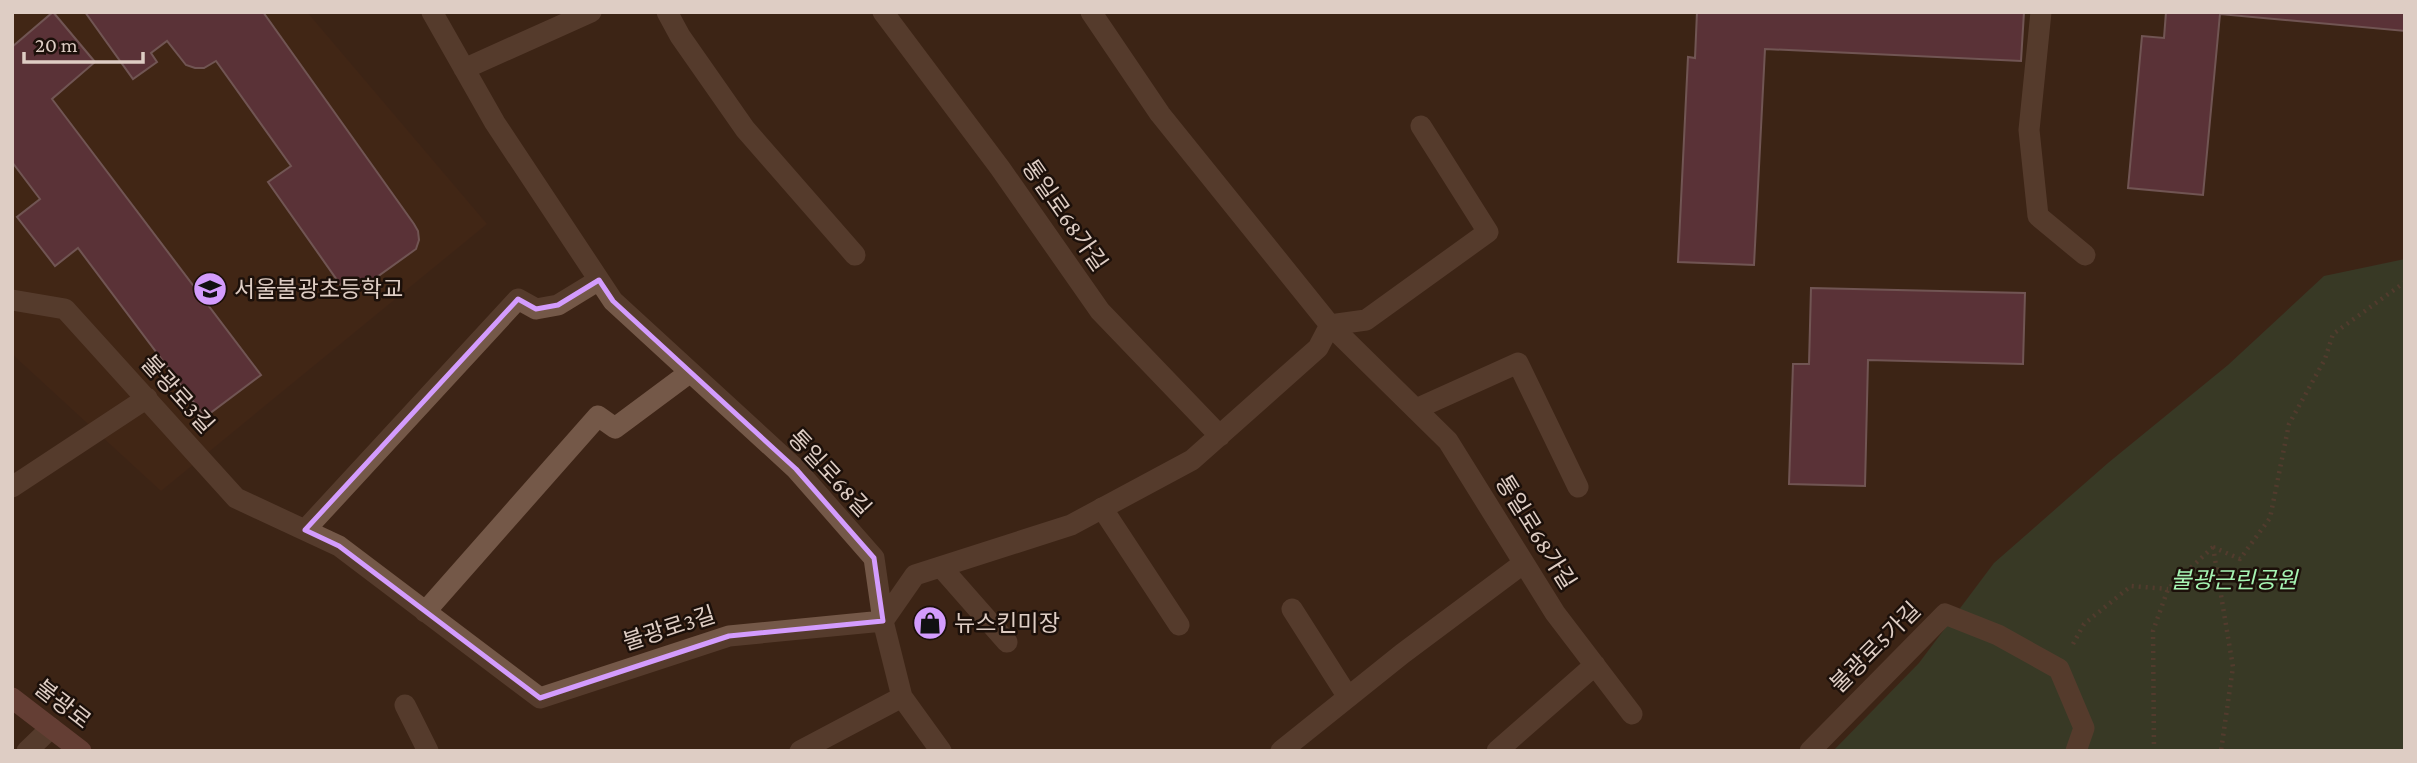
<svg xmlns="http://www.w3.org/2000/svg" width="2417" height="763" viewBox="0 0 2417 763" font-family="'Crimson Pro','Noto Sans KR',serif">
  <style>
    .built { fill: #472816 }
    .green { fill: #335239 }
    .building { fill: #7f4460; stroke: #b1909e; stroke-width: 2 }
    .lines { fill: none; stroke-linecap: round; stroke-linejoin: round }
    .path { stroke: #6e584b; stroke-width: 4.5; stroke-dasharray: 2 5; stroke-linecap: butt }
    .lane { stroke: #745848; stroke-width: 21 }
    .street { stroke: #745848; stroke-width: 21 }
    .secondary { stroke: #965e5a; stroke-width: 21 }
    .marked { fill: none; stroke: #d39cfd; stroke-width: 5; stroke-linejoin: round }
    .labels { text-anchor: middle; stroke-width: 5; stroke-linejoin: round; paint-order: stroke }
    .street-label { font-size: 23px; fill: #decdc4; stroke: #1c100a }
    .poi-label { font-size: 23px; fill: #decdc4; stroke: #1c100a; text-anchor: start }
    .park-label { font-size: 23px; font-style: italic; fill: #a6f4b3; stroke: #1c100a }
  </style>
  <rect width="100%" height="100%" fill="#3d2416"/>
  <path class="built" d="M12,12H307L487,224L161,491L12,354Z"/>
  <path class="green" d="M2405,259V751H1833L1919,663L1994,563L2108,463L2228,365L2324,276Z"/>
  <path class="building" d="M53,12L95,62L52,99L261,375L205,417L78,248L55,266L17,217L40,199L12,162V47Z
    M85,12H263L414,224L418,231L419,240L416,249L349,297L268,182L291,166L216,61L204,68H195L186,65L167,41L151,53L157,62L133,79Z
    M1697,12H2024L2021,61L1765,49L1754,265L1678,262L1688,57L1695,58Z
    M2166,12H2405V31L2220,14L2203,195L2128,188L2142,36L2164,38Z
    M1811,288L2025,293L2023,364L1868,360L1865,486L1789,484L1793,364H1809Z"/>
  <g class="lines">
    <path class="path" d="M2213,547L2240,559L2270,518L2289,424L2325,359L2333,334L2405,282
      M2213,547L2233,667L2221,751
      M2073,644L2084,624L2131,586L2168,589
      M2154,751L2153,631L2168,589L2213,547"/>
    <path class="lane" d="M667,12L680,36L745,129L855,255
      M2041,12L2029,130L2038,216L2085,255
      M1416,409L1518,363L1578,487
      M1102,508L1179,625
      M941,567L1007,642
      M1292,609L1348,697
      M405,705L428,751"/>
    <path class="street" d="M432,12L495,123L613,301L796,469L874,558L883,621
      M883,12L1000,168L1100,311L1220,436
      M1091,12L1160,114L1330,325L1448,441L1555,613L1632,714
      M464,69L591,12
      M12,300L65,309L236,498L339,546L540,698L729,636L883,621L902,697L941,751
      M12,487L147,398
      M305,530L518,299L536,309L558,305L599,280
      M425,612L598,416L615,428L689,373
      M883,621L915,575L1071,525L1192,460L1318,348L1330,325L1366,320L1488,232L1421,126
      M27,751L51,728
      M800,751L902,697
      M1281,751L1402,654L1524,563
      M1497,751L1595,665
      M1810,751L1945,614L1998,635L2059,669L2084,728L2076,751"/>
    <path class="secondary" d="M12,698L81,751"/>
  </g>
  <path d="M0 0H2417V763H0ZM599,280L613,301L796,469L874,558L883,621L729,636L540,698L339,546L305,530L518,299L536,309L558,305Z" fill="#3d2416" fill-opacity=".55" fill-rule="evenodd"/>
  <path class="marked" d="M599,280L613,301L796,469L874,558L883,621L729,636L540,698L339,546L305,530L518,299L536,309L558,305Z"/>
  <defs>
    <g id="school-disc" transform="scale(1.75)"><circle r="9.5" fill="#d39cfd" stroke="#1c100a"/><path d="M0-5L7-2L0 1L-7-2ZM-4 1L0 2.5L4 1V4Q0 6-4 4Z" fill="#111"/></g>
    <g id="shop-disc" transform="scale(1.75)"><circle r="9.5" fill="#d39cfd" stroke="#1c100a"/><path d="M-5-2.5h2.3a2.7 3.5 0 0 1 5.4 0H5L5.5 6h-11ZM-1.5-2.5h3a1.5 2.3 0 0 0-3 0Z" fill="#111"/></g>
  </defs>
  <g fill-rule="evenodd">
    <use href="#school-disc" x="210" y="289"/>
    <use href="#shop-disc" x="930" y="623"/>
  </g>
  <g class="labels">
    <g class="street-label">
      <text transform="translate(1065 215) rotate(55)" y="8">통일로68가길</text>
      <text transform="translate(178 394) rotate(48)" y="8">불광로3길</text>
      <text transform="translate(830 473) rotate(47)" y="8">통일로68길</text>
      <text transform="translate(1536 532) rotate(58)" y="8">통일로68가길</text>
      <text transform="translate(669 628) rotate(-18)" y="8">불광로3길</text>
      <text transform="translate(1875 647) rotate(-45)" y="8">불광로5가길</text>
      <text transform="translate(63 704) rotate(38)" y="8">불광로</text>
    </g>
    <g class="poi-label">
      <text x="234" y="297">서울불광초등학교</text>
      <text x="954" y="631">뉴스킨미장</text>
    </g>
    <g class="park-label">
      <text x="2234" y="588">불광근린공원</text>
    </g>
  </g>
  <rect width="2417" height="763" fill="none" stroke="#decdc4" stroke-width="28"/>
  <path d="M24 52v10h119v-10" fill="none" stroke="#decdc4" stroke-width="3.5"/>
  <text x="35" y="52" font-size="21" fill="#decdc4" stroke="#1c100a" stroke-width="5" paint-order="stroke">20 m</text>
</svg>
